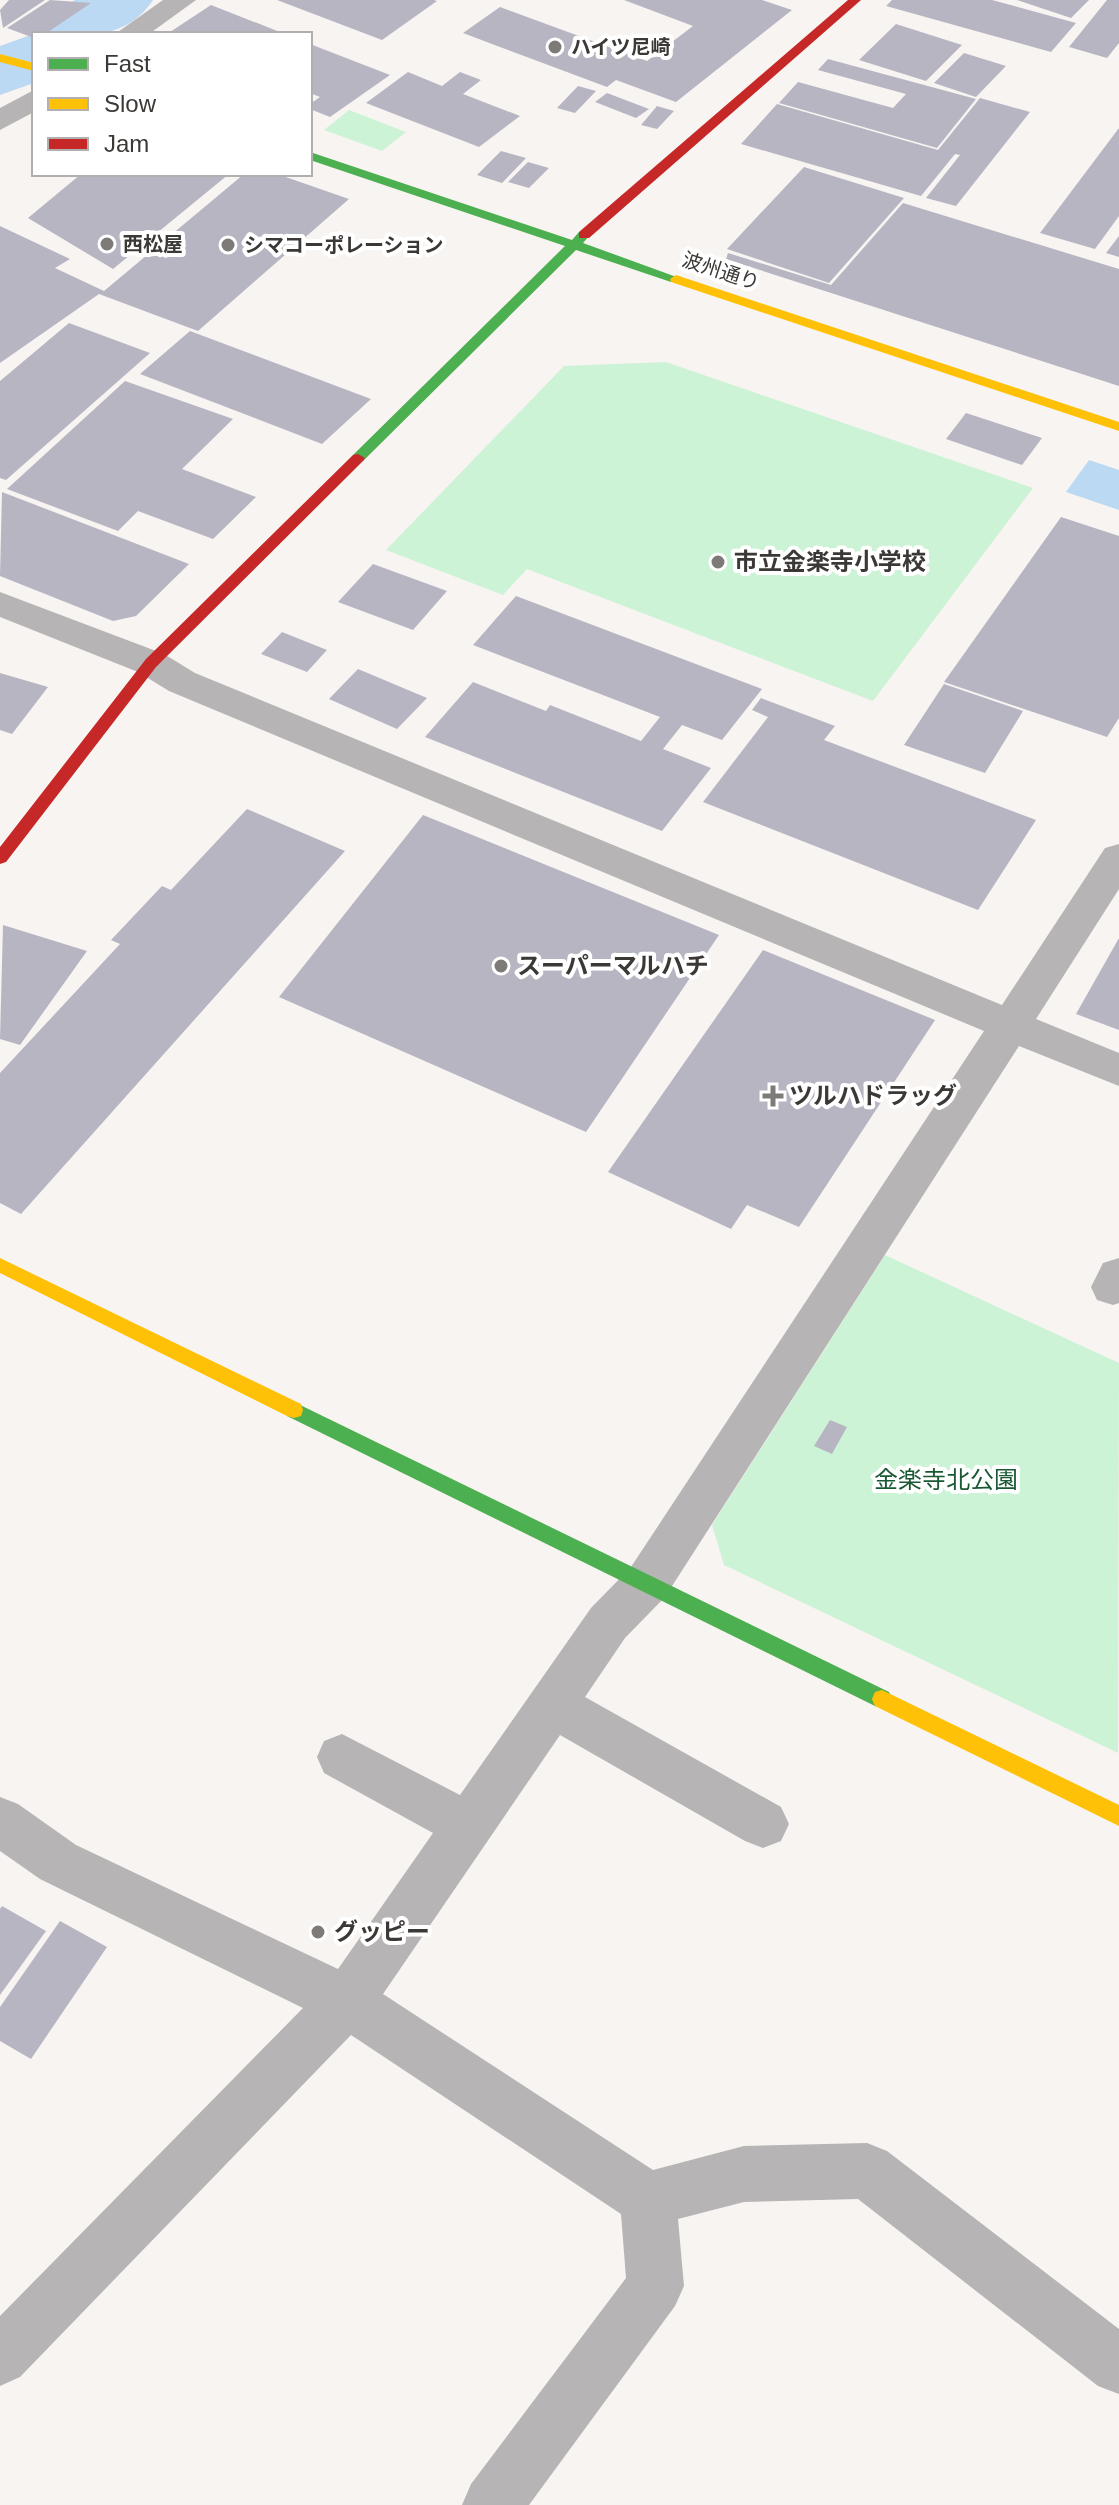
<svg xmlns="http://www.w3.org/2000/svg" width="1119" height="2505" viewBox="0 0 1119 2505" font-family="Helvetica,'Noto Sans JP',sans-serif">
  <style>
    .green { fill: #cdf3d6 }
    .water { fill: #bbd9f2 }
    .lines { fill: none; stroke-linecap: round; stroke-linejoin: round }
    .river { fill: #bbd9f2; fill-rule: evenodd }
    .building { fill: #b8b5c3 }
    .street { fill: #b7b4b5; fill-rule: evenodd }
    .fast { fill: #4caf50; fill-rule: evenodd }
    .slow { fill: #ffc107; fill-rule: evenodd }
    .jam { fill: #c62828; fill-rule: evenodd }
    .poi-dot { fill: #7d7a77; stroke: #fff; stroke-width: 3 }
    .labels { text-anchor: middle; stroke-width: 8; stroke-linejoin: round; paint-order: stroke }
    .far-poi-label { font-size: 20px; font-weight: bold; fill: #3b3836; stroke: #fff; text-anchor: start }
    .far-street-label { font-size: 20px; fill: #3b3836; stroke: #fff }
    .poi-label { font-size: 24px; font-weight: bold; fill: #3b3836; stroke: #fff; text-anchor: start }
    .park-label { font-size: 24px; fill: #195933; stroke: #fff }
  </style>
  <rect width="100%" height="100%" fill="#f8f4f1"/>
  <path class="green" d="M349,110L406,132L382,151L324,130Z
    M666,362L1033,488L873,701L527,569L503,595L386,550L564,366Z
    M885,1255L1119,1363L1118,1753L724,1565L712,1525Z"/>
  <path class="water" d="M1089,460L1119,470V510L1066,492Z"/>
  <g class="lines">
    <path class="river" d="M75,0H153C123,44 81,34 34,34V83L0,95V46L33,34L43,20Z"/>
  </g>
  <path class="building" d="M9,0H45L3,28L0,10Z
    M50,0L91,3L45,34H34V38L7,28Z
    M277,0H434L437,1L382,40Z
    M624,0H762L792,10L676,102L616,80L607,87L463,33L500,7L647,61L693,26Z
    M892,0H992L1076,23L1051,52L886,6Z
    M1017,0H1089L1071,18Z
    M1107,0H1119V43L1107,58L1069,47Z
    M211,5L285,34H167Z
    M896,24L962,45L926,81L859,60Z
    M310,44L390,75L330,117L310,109V104L320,97L310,93Z
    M964,53L1006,66L976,97L934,83Z
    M828,59L976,99L937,148L779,103L798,82L893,108L906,94L818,70Z
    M408,72L442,86L460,72L481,80L463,94L520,116L479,147L366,103Z
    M578,86L596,91L575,113L557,108Z
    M607,93L649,109L636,118L595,102Z
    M980,98L1030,112L956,206L926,198L960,155L955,154L921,196L741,144L777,104L938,150Z
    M657,106L674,111L657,129L641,125Z
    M1119,128V216L1095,249L1040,233Z
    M501,151L526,158L502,183L477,175Z
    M528,162L549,168L529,188L508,182Z
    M804,167L904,198L829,283L727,249Z
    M81,174H229L113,269L28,218Z
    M244,174H277L349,199L198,331L99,294L0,363V226L70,259L55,268L104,291Z
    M903,203L1119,269V386L726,259L728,253L831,285Z
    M1119,236V257L1106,253Z
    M69,323L150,353L6,480L0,478V381Z
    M190,331L371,399L322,444L140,374Z
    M125,381L233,419L182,469L256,497L213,539L138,511L118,531L7,489Z
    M966,413L1042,438L1022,465L946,439Z
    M2,492L189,564L136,616L113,621L0,576Z
    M1061,517L1119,536V718L1107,737L944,682Z
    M373,564L447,591L413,630L338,602Z
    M516,596L762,689L722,740L682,725L663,749L711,768L662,831L425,737L473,682L546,711L550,705L641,741L660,717L473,645Z
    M282,632L327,650L307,672L261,654Z
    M358,669L427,698L397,729L329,699Z
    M0,673L48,687L12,734L0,730Z
    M944,684L1023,711L985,773L904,745Z
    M761,698L835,726L824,740L1036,820L978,910L703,802L768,717L752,710Z
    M247,809L345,851L21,1214L0,1203V1073L120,944L111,940L162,886L171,890Z
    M423,815L719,935L586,1132L279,997Z
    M3,925L87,951L20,1045L0,1039Z
    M1119,938V1030L1076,1014Z
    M763,950L935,1020L799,1227L747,1205L731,1229L608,1172Z
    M830,1420L847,1427L832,1454L814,1446Z
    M2,1906L46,1931L0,1995V1909Z
    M60,1921L107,1947L31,2059L0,2041V2007Z"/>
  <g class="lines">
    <path class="street" d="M163,0H196L149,34H115Z
      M34,90V112L0,130V108Z
      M0,592L164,654L195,673L1002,1005L1105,848L1119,844V889L1036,1019L1119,1053V1086L1019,1046L665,1597L625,1638L585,1697L781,1807L789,1824L781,1841L763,1848L745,1841L560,1735L383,1994L653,2170L744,2146L867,2143L887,2151L1119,2329V2394L1098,2386L858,2199L744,2202L678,2219L684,2286L675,2306L529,2505H462L471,2484L626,2278L621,2214L351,2035L20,2377L0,2386V2316L303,2008L40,1879L0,1851V1797L18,1804L76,1845L338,1969L433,1833L324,1773L317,1757L324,1741L342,1734L460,1795L591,1608L631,1567L984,1031L169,691L138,672L0,617Z
      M1119,1258V1303L1113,1305L1097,1300L1091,1287L1103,1263Z"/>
    <path class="fast" d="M310,152L572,240L579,232H589L590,235L583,243L682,279L671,282L576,250L363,461H353V455L565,246L310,160Z
      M294,1402L889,1692L892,1699L889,1706L882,1708L875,1706L287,1416L285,1410L287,1404Z"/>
    <path class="slow" d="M0,54L34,63V71L0,62Z
      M676,275L1119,422V431L671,282L670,279Z
      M0,1258L301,1404L303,1410L301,1416L294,1418L287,1416L0,1273Z
      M882,1690L1119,1805V1826L875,1706L872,1699L875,1692Z"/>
    <path class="jam" d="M848,0H861L589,238H579V232Z
      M358,454L365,458L363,461L156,667L6,862L0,864V847L146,659L353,455Z"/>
  </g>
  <g class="poi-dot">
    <circle cx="555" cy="47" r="8"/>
    <circle cx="107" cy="244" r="8"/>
    <circle cx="228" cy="245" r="8"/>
    <circle cx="718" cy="562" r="8"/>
    <circle cx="501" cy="966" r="8"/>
    <path d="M769 1084h8v8h8v8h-8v8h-8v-8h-8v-8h8z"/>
    <circle cx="318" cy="1932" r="8"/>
  </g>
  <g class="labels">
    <g class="far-poi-label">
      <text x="571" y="54">ハイツ尼崎</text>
      <text x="123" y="251">西松屋</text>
      <text x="244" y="252">シマコーポレーション</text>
    </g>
    <g class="far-street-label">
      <text transform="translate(721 271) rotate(18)" y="7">波州通り</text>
    </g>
    <g class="poi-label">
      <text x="734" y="570">市立金楽寺小学校</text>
      <text x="517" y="974">スーパーマルハチ</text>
      <text x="789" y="1104">ツルハドラッグ</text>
      <text x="334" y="1940">グッピー</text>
    </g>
    <g class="park-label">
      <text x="946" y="1488">金楽寺北公園</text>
    </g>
  </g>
  <rect x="32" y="32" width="280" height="144" fill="#ffffff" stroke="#b1afaf" stroke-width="2"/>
  <rect x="48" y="58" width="40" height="12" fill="#4caf50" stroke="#b1afaf" stroke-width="2"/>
  <text x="104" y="72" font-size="24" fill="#3b3836">Fast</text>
  <rect x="48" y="98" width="40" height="12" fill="#ffc107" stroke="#b1afaf" stroke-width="2"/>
  <text x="104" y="112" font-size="24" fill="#3b3836">Slow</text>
  <rect x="48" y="138" width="40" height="12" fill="#c62828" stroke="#b1afaf" stroke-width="2"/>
  <text x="104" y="152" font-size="24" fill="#3b3836">Jam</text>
</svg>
